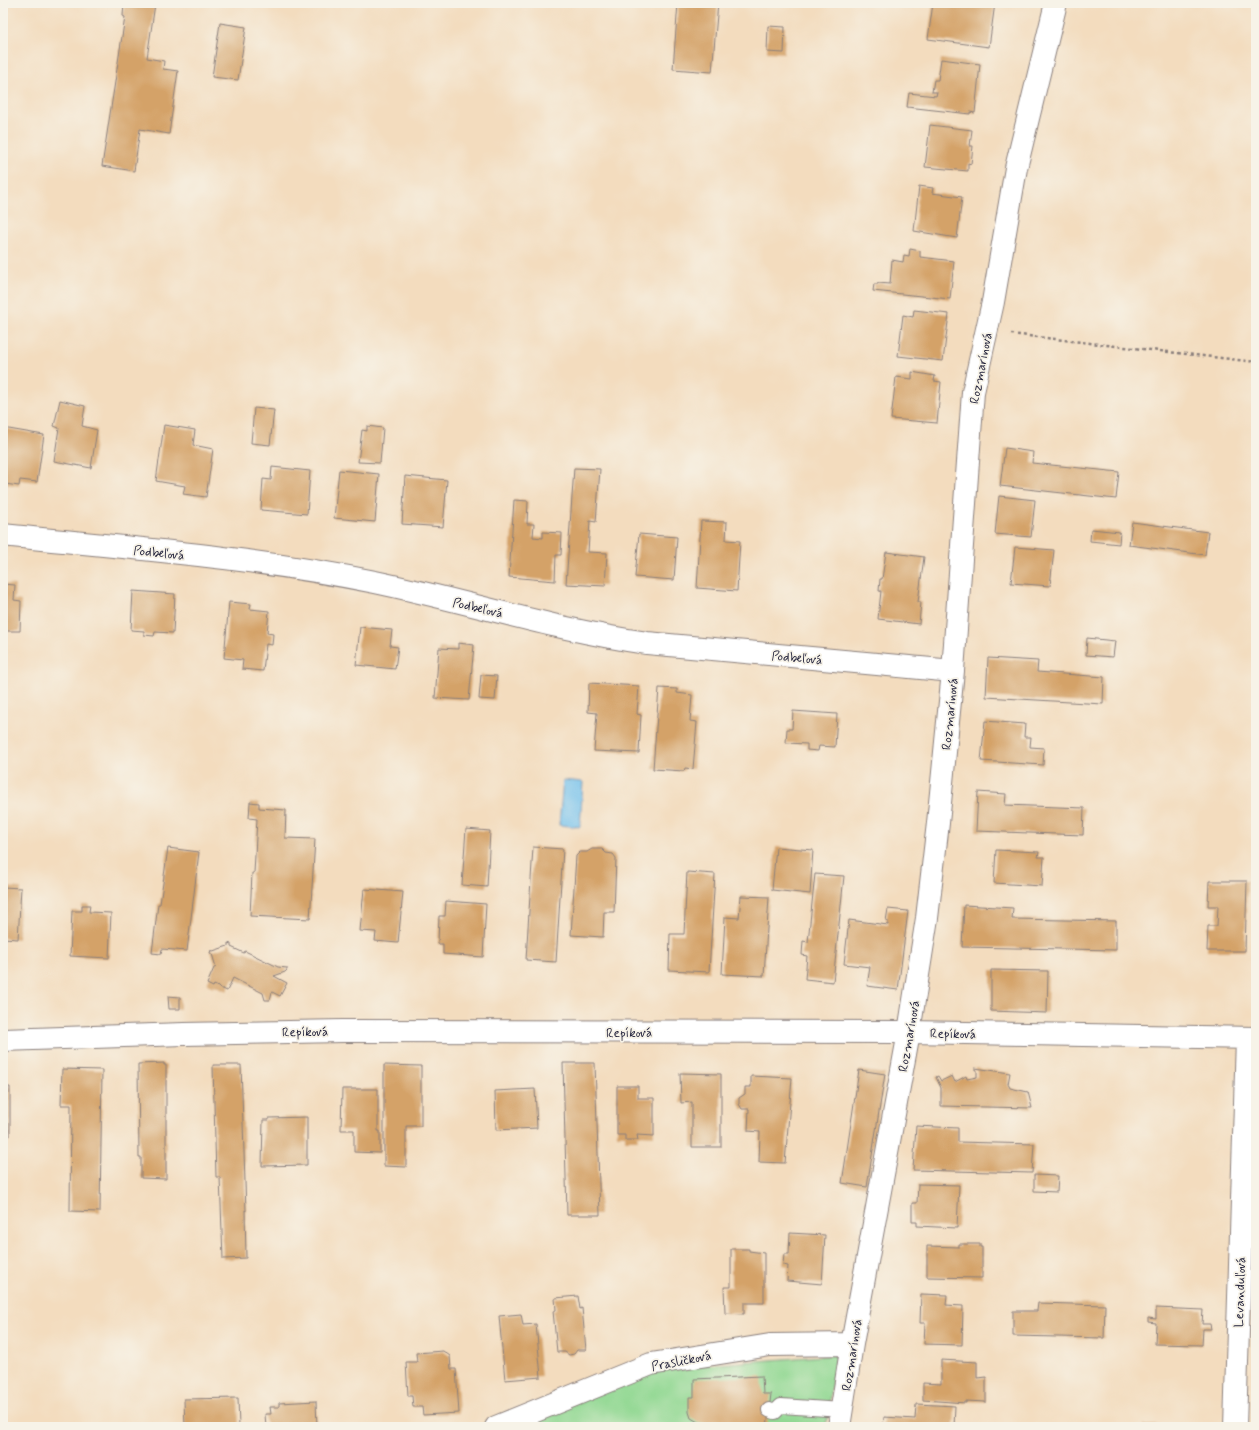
<svg xmlns="http://www.w3.org/2000/svg" width="1259" height="1430" viewBox="0 0 1259 1430" font-family="Mynerve,sans-serif">
  <style>
    .green { fill: #92d893; stroke: #5a7d67 }
    .water { fill: #73c1ed; stroke: #4a7294 }
    .building { fill: #d4a267 }
    .lines { fill: none; stroke-linecap: round; stroke-linejoin: round }
    .lane-casing { stroke: #8a7f7c; stroke-width: 16 }
    .street-casing { stroke: #8a7f7c; stroke-width: 24 }
    .path { stroke: #8a7f7c; stroke-width: 2.5; stroke-dasharray: 3 3; stroke-linecap: butt }
    .lane { stroke: #fff; stroke-width: 14 }
    .street { stroke: #fff; stroke-width: 22 }
    .labels { text-anchor: middle; stroke-width: 3.5; stroke-linejoin: round; paint-order: stroke }
    .street-label { font-size: 13px; fill: #22223b; stroke: #f7f3e8 }
  </style>
  <rect width="100%" height="100%" fill="#f7f3e8"/>
  <filter id="ink" filterUnits="userSpaceOnUse"><feTurbulence type="fractalNoise" baseFrequency=".025" numOctaves="2"/><feDisplacementMap in="SourceGraphic" scale="8" xChannelSelector="R" yChannelSelector="G"/><feConvolveMatrix kernelMatrix="1 2 1 2 8 2 1 2 1" color-interpolation-filters="sRGB"/></filter>
  <filter id="wash" filterUnits="userSpaceOnUse"><feTurbulence type="fractalNoise" baseFrequency=".012" numOctaves="4" result="noise"/><feDisplacementMap in="SourceGraphic" scale="16" xChannelSelector="R" yChannelSelector="G"/><feGaussianBlur stdDeviation="0.9" result="paint"/><feColorMatrix in="noise" values="0 0 0 0 0 0 0 0 0 0 0 0 0 0 0 0 0 1.4 0 .05"/><feComposite in="paint" operator="in"/></filter>
  <g filter="url(#wash)">
    <rect width="100%" height="100%" fill="#f3dcbe"/>
    <path class="green" d="M835,1355L826,1427H516L656,1369Z"/>
    <path class="water" d="M563,780L583,782L580,827L559,825Z"/>
    <g id="blocks">
      <path class="building" d="M124,3H147L155,4L147,58L164,61L163,69L178,71L169,134L140,129L134,171L102,166L125,17L123,16Z
        M678,3H718L712,72L673,69Z
        M933,3H995L989,47L928,39Z
        M220,23L246,27L238,80L212,77Z
        M768,26L785,27L784,53L767,52Z
        M941,59L980,64L975,113L970,112V114L907,107L909,93L936,96L937,92H932L934,80H938Z
        M930,125L972,130L970,146H973L971,164L968,163V171L925,167Z
        M919,186L933,188L932,193L962,197L957,238L914,231Z
        M910,249L920,251V257L954,261L950,299L873,291L874,284H878V283L890,284L892,260L903,262L904,255L909,256Z
        M914,310L949,314L943,361L898,356L903,315L913,317Z
        M912,372L935,376L934,381L941,382L937,423L891,419L896,377L912,379Z
        M60,400L85,406L82,426L97,430L91,468L54,461L59,428L54,426Z
        M254,408L274,410L270,445L251,443Z
        M164,425L195,430L193,445L213,449L206,497L183,494L185,486L156,481Z
        M367,426L383,428L380,463L358,462L362,430L367,431Z
        M3,428L44,435L37,482L20,480L19,486L5,484L6,477H3Z
        M1005,448L1033,452L1032,463L1119,472L1116,499L1000,486Z
        M272,467L310,471L307,514L261,510L263,479L271,480Z
        M574,468L600,469L596,522L590,521L588,552L607,553L605,586L566,584Z
        M339,470L379,474L375,522L334,518Z
        M405,476L447,480L443,527L402,524Z
        M999,496L1035,500L1031,537L995,534Z
        M514,500L528,501L527,524H534L533,537L543,538V532L562,533L561,555H556L555,581L509,577Z
        M701,521L727,522L726,540L740,541L737,591L697,588Z
        M1132,522L1208,532L1205,555L1129,545Z
        M1091,529L1120,532L1119,544L1090,541Z
        M639,534L677,537L674,580L635,577Z
        M1015,547L1054,550L1050,586L1011,583Z
        M886,552L924,557L918,602H921L919,624L878,619L881,591H879L880,579H882Z
        M3,584L15,585L14,600L21,601L20,631H3Z
        M133,591L175,594L173,633L155,632L154,636L144,635V631L131,630Z
        M229,602L251,604L250,609L269,611L267,633L273,634L272,645L266,644L263,671L242,669L243,660L224,658Z
        M360,627L392,630L390,646L398,647L395,669L356,665Z
        M1087,638L1115,641L1113,657L1086,655Z
        M458,643L474,645L469,700L435,698L439,648L458,649Z
        M988,658L1038,661L1037,672L1104,677L1103,704L986,697Z
        M481,675L497,676L495,700L479,699Z
        M589,683L639,686L637,714L641,715L639,753L594,751L597,713L588,712Z
        M659,688L677,689V693L692,695L690,721L697,722L693,769L685,768L684,771L653,769Z
        M793,711L837,714L835,747L819,746L818,751L807,750V744L786,743L787,729H792Z
        M985,721L1025,724L1024,737H1031L1030,747L1044,748L1043,765L981,761Z
        M978,792L1006,794L1005,805L1084,808L1083,835L976,831Z
        M250,802L259,803V808L286,810L285,838L315,839L310,919L250,916L252,873H254L257,819L249,818Z
        M466,829L490,831L487,887L462,885Z
        M533,847L563,849L556,962L526,960Z
        M776,847L813,850L810,894L772,890Z
        M168,848L199,852L187,951L162,949L161,954L152,953L158,904H160Z
        M592,849H602L606,853L613,854L616,858L614,912H604L603,937L571,935L576,856L580,852H587Z
        M996,850L1039,852L1038,857H1044L1042,886L994,883Z
        M687,872L715,874L709,972L669,970L670,934H684Z
        M815,874L844,876L833,982L805,979L807,956L802,955L803,941L808,942Z
        M1209,881H1247L1245,951H1207L1208,926H1217L1218,906H1208Z
        M3,887L21,888L18,939L3,938Z
        M364,889L403,892L398,943L375,941L376,932L360,931Z
        M741,896L769,897L764,976L722,974L725,917L739,918Z
        M446,901L486,904L483,957L443,954V944H438L439,916H445Z
        M82,905H90L89,912L111,913L109,958L70,956L72,911H82Z
        M964,905L1013,908L1012,919L1116,921V950L962,947Z
        M888,909L908,911L898,990L867,986L870,967L844,964L849,920L888,925V921H886Z
        M228,943L231,944V947L244,953L245,951L278,967L287,968V970L285,972L274,976L287,983L280,996L272,992L270,1000H265L263,993L233,978L227,991L214,985L213,987L207,984L214,968L216,967L212,954L210,953L211,950L213,951L228,946Z
        M991,970L1048,971L1047,1013L991,1011Z
        M168,996L180,997V1009H169Z
        M164,1063V1065H166V1179L141,1178V1157H139L138,1064Z
        M563,1063H595L600,1215H567Z
        M213,1065H241L246,1211L245,1210L246,1258L223,1259L220,1177H216Z
        M384,1065L421,1066V1126H406V1167L384,1166Z
        M975,1068L1010,1073L1008,1084L1010,1088L1028,1092L1032,1108L941,1106V1088L936,1077L938,1076L941,1081L952,1076L955,1082L966,1076L967,1079L977,1077V1070H975Z
        M62,1069L102,1070L100,1212L70,1211L71,1105H61Z
        M859,1070L885,1074L867,1187L842,1183Z
        M680,1073L721,1074V1147H692V1102L681,1103Z
        M751,1076L792,1078L785,1163L759,1162L760,1132L748,1131L749,1109H742L739,1104V1098L745,1094V1087H751Z
        M617,1086H638V1098H654V1136L637,1135L638,1140H625V1135H617Z
        M3,1087H10V1136H3Z
        M342,1089H378V1131H380V1153L354,1152V1130H341Z
        M535,1089L537,1128L496,1130L495,1091Z
        M307,1117V1165L262,1166L263,1120H269V1118Z
        M916,1126L958,1128V1142L1034,1144L1032,1173L913,1170Z
        M1034,1175L1058,1176L1057,1192L1034,1191Z
        M918,1184L959,1185L957,1228L917,1226V1222H912V1203H917Z
        M790,1233L825,1235L822,1284L787,1281L788,1266L783,1265L784,1254H789Z
        M959,1244H980V1247H982V1278L927,1277V1246L959,1247Z
        M731,1249H749V1251L764,1253V1303H744V1314L725,1313L724,1287H731Z
        M921,1294L947,1295L946,1305L963,1306L962,1345L924,1344L925,1323H920Z
        M578,1296L580,1309L582,1308L586,1350H577L574,1354L569,1355L565,1352H557L553,1311L556,1310L555,1298Z
        M1038,1303L1105,1305L1104,1338L1013,1336V1311H1037Z
        M1156,1308L1203,1310L1202,1324H1210L1211,1329H1203L1202,1345L1155,1344L1156,1323L1148,1322V1318L1156,1319Z
        M521,1314L523,1325L536,1324L541,1377L505,1380L499,1316Z
        M443,1351L450,1356L451,1369H456L459,1413L423,1415L422,1407H413L412,1396H408L406,1362H417L416,1353Z
        M941,1360L977,1362V1378L986,1377V1402L966,1401V1403L923,1400V1383L941,1384Z
        M762,1376L763,1394H771L767,1427H721L698,1422L691,1418L689,1412V1397H694V1379Z
        M238,1398L239,1427H185L184,1399Z
        M316,1401L317,1427H266L265,1414H271L270,1407H279V1403Z
        M916,1404L955,1406L954,1427H883L884,1417L915,1419Z
        M1143,1425L1169,1426V1427H1143Z"/>
    </g>
  </g>
  <g filter="url(#ink)">
    <use href="#blocks" fill-opacity="0" stroke="#8a7f7c" stroke-width="1"/>
    <g class="lines">
      <g class="lane-casing">
        <path id="lane" d="M769,1410L775,1412L781,1406L842,1410"/>
      </g>
      <g class="street-casing">
        <path id="street" d="M3,535C127,548 252,557 375,582C466,601 555,630 647,643L953,671
          M3,1040L184,1034L343,1031L909,1032L1256,1038
          M496,1427L651,1364L770,1345L852,1344
          M839,1427L852,1344L909,1032L927,918L938,823L953,671L973,392L993,302L1016,168L1056,3
          M1235,1427L1247,1038"/>
      </g>
      <path class="path" d="M1011,334L1256,362"/>
      <use href="#lane" class="lane"/>
      <use href="#street" class="street"/>
    </g>
  </g>
  <g class="labels">
    <g class="street-label">
      <text transform="translate(980 368) rotate(-79)" y="5">Rozmarínová</text>
      <text transform="translate(159 552) rotate(6)" y="5">Podbeľová</text>
      <text transform="translate(478 607) rotate(13)" y="5">Podbeľová</text>
      <text transform="translate(797 657) rotate(5)" y="5">Podbeľová</text>
      <text transform="translate(949 714) rotate(-84)" y="5">Rozmarínová</text>
      <text transform="translate(305 1031) rotate(-1)" y="5">Repíková</text>
      <text x="629" y="1037">Repíková</text>
      <text transform="translate(953 1033) rotate(1)" y="5">Repíková</text>
      <text transform="translate(908 1036) rotate(-80)" y="5">Rozmarínová</text>
      <text transform="translate(1239 1292) rotate(-88)" y="5">Levanduľová</text>
      <text transform="translate(851 1355) rotate(-81)" y="5">Rozmarínová</text>
      <text transform="translate(681 1360) rotate(-11)" y="5">Prasličková</text>
    </g>
  </g>
  <rect width="1259" height="1430" fill="none" stroke="#f7f3e8" stroke-width="16"/>
</svg>
